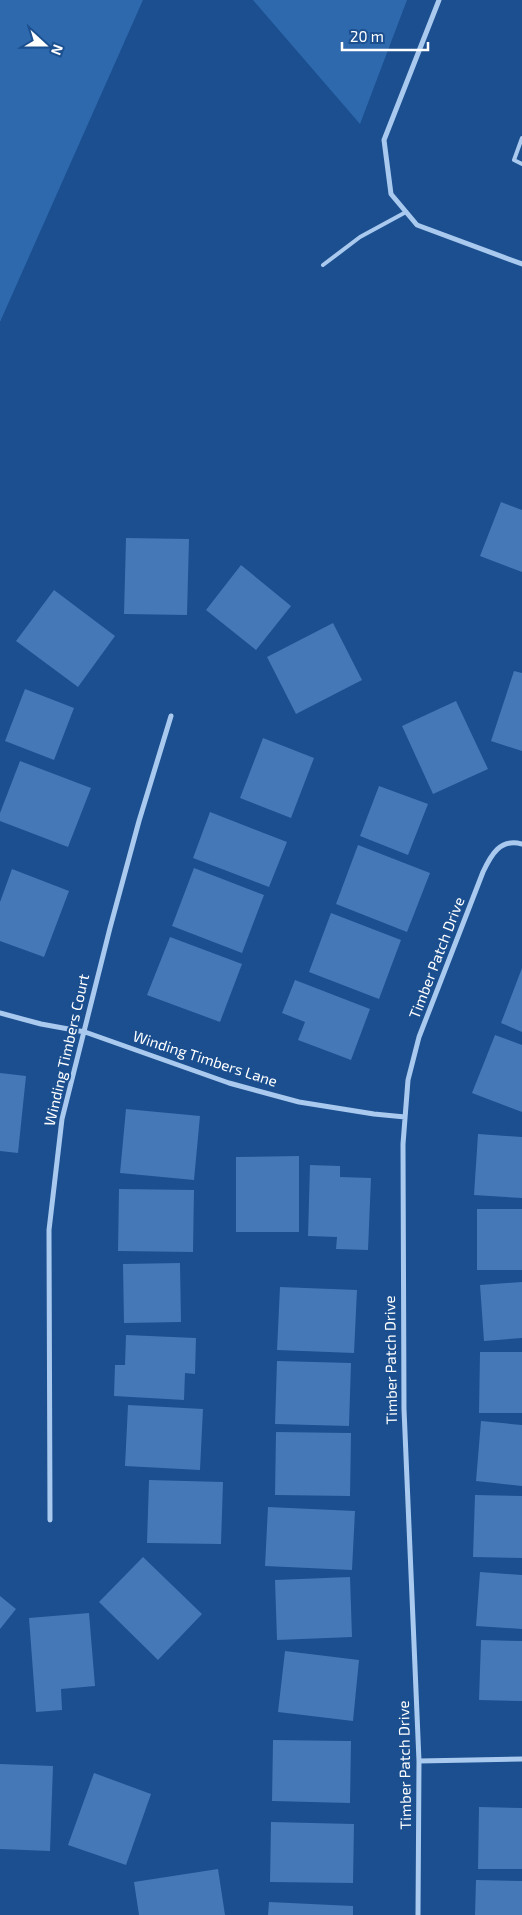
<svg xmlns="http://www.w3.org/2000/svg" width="522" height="1915" viewBox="0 0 522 1915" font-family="'Exo 2',sans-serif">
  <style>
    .green { fill: #2e69ad }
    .building { fill: #4478b7 }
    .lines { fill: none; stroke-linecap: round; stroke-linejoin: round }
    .lane { stroke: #a9c9ee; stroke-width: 4 }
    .street { stroke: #a9c9ee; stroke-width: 5 }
    .labels { text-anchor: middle; stroke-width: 4; stroke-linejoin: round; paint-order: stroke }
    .street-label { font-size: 15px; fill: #fff; stroke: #1b4f8f }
  </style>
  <rect width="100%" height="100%" fill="#1b4f8f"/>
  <path class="green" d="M0,0H143L0,322Z
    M253,0H407L360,124Z"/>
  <path class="building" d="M501,502L522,510V572L480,556Z
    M126,538L189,539L187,615L124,614Z
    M241,565L291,606L256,650L206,610Z
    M54,590L115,636L78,687L16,641Z
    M333,623L362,680L296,714L267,657Z
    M514,671L522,673V751L491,741Z
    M25,689L74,708L54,760L5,741Z
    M456,701L488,769L433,794L402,726Z
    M263,738L314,758L291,818L240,798Z
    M20,761L91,788L68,847L0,821V813Z
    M379,786L428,804L408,855L360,836Z
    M210,812L287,842L269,887L193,858Z
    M358,845L430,873L407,932L336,904Z
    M194,868L264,895L242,953L172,926Z
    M12,869L69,891L44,957L0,941V902Z
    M331,913L401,940L379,999L309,972Z
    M170,937L242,964L220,1022L147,995Z
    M522,968V1032L501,1023Z
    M295,980L370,1009L351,1060L298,1040L305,1022L282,1013Z
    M495,1035L522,1045V1112L472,1093Z
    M0,1073L26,1076L18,1153L0,1151Z
    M126,1109L200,1116L194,1180L120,1173Z
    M478,1134L522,1137V1198L474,1195Z
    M299,1156V1232H236V1157Z
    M310,1165L340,1166V1177L371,1178L368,1250L336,1249L337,1237L308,1236Z
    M119,1189L194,1190L193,1252L118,1251Z
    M477,1209H522V1270H477Z
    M180,1263L181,1322L124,1323L123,1264Z
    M522,1282V1338L484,1341L480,1285Z
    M280,1287L357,1290L354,1353L277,1350Z
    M126,1335L196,1338L195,1374L185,1373L184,1400L114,1396L115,1365H125Z
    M480,1352H522V1413H479Z
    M277,1361L351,1363L349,1426L275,1424Z
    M128,1405L203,1409L200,1470L125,1466Z
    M481,1421L522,1425V1486L476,1481Z
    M276,1432L351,1433L350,1496L275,1495Z
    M149,1480L223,1482L221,1544L147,1543Z
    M475,1495L522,1496V1558L473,1557Z
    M268,1507L355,1511L352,1570L265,1566Z
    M143,1557L202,1614L158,1660L99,1602Z
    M480,1572L522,1575V1629L476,1626Z
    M350,1577L352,1637L277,1640L275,1580Z
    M0,1596L16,1609L0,1629Z
    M89,1613L95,1686L61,1689L62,1710L36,1712L29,1618Z
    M481,1640L522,1641V1701L479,1700Z
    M285,1651L359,1660L353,1721L278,1712Z
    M273,1740L351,1741L350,1803L272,1801Z
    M0,1764L53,1766L50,1851L0,1849Z
    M94,1773L151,1794L126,1865L68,1845Z
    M479,1807L522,1808V1869H478Z
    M271,1822L354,1824L353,1883L270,1882Z
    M218,1869L225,1915H139L134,1882Z
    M476,1880L522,1881V1915H475Z
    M269,1902L353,1906V1915H268Z"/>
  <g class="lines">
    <path class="lane" d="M522,138L514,160L522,164
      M323,265L360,237L406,212"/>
    <path class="street" d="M439,0L384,140L391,194L417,225L522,264
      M0,1013L41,1024L85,1032L229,1083L299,1102L374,1114L405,1117
      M50,1520L49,1230L62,1119L110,928L139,821L171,716
      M419,1761L522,1759
      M418,1915L419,1761L404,1409L403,1144L408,1080L419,1037L483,872C491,855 500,838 522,844"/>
  </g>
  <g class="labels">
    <g class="street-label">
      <text transform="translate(437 958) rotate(-69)" y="5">Timber Patch Drive</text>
      <text transform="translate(67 1050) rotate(-77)" y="5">Winding Timbers Court</text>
      <text transform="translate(205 1059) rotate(18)" y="5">Winding Timbers Lane</text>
      <text transform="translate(391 1360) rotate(-91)" y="5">Timber Patch Drive</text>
      <text transform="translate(405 1765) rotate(-91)" y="5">Timber Patch Drive</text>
    </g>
  </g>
  <g transform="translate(45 45) rotate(111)" stroke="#1b4f8f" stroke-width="4" paint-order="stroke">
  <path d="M0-4L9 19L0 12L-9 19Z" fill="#ffffff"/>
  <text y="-8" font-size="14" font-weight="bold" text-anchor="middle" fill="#ffffff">N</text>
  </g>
  <path d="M342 42v8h86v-8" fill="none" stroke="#ffffff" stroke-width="2.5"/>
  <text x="350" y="42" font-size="15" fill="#ffffff" stroke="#1b4f8f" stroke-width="4" paint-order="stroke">20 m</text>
</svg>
